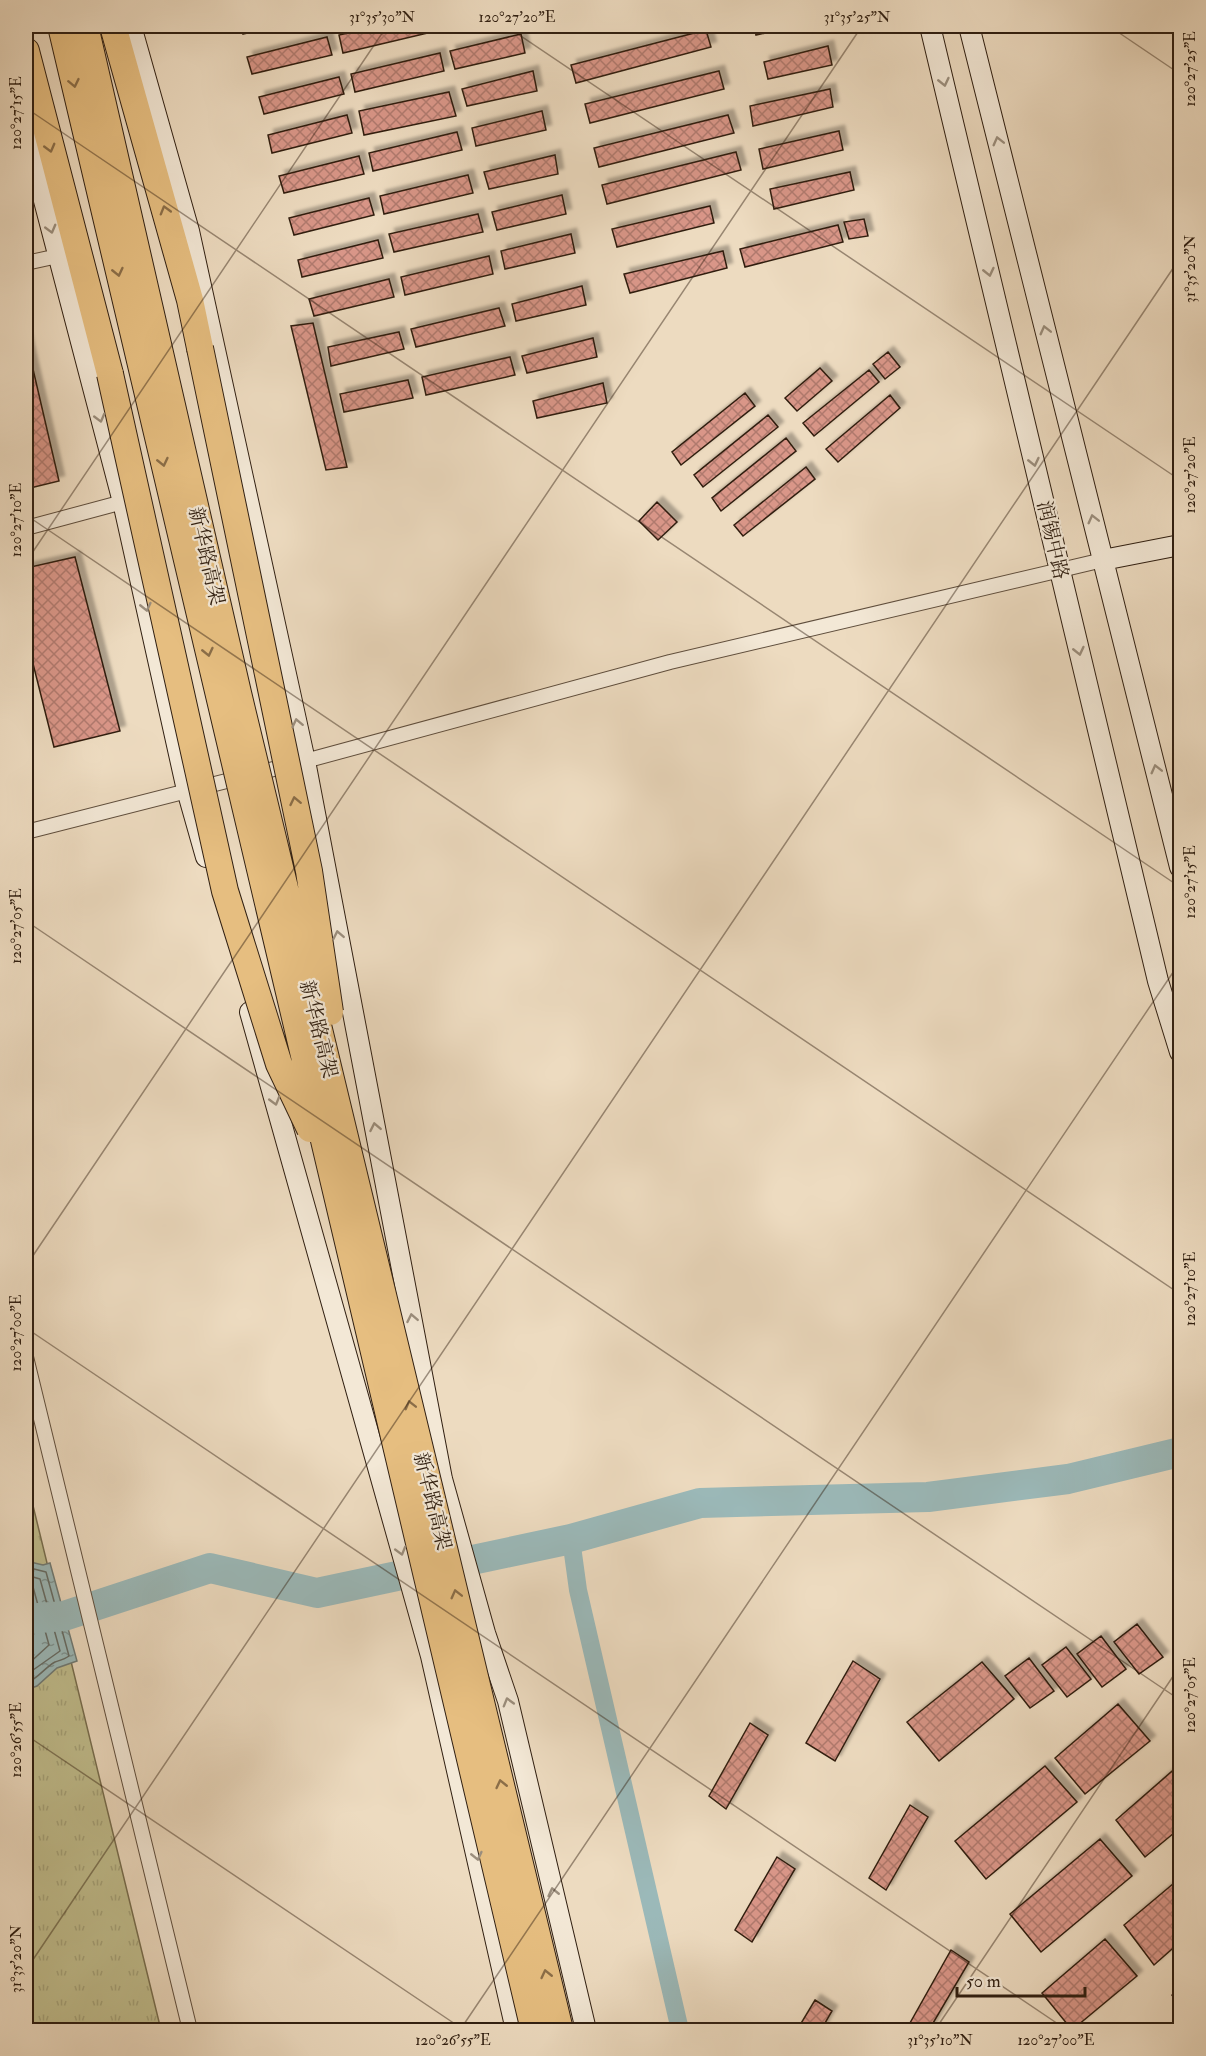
<svg xmlns="http://www.w3.org/2000/svg" width="1206" height="2056" viewBox="0 0 1206 2056" font-family="'IM FELL Double Pica','Noto Serif SC',serif">
  <style>
    .park { fill: url(#park-tufts); stroke: #786e4f; stroke-width: 1.5 }
    .water { fill: url(#water-ripples); stroke: #707b76; stroke-width: 1.5 }
    .lines { fill: none; stroke-linecap: round; stroke-linejoin: round }
    .shore { stroke: #666c65; stroke-width: 1.5 }
    .canal { stroke: #9bb9b9; stroke-width: 18 }
    .river { stroke: #9bb9b9; stroke-width: 30 }
    .building { fill: url(#building-cross-hatch); stroke: #301f11; stroke-width: 1.5; filter: url(#shadow) }
    .street-casing { stroke: #5f4e3d; stroke-width: 16 }
    .secondary-casing { stroke: #301f11; stroke-width: 22 }
    .highway-casing { stroke: #301f11; stroke-width: 28 }
    .street { stroke: #f3e8d6; stroke-width: 14 }
    .secondary { stroke: #f3e8d6; stroke-width: 20 }
    .highway { stroke: #e6be80; stroke-width: 26 }
    .highway-bridge-casing { stroke: #301f11; stroke-width: 28; stroke-linecap: butt }
    .highway-bridge { stroke: #e6be80; stroke-width: 26 }
    .oneway { stroke: #9b8e7d }
    .oneway2 { stroke: #8b6e48 }
    .ticks { fill: none; stroke: #301f11; stroke-width: 1.5; stroke-opacity: 0.45 }
    .labels { text-anchor: middle; stroke-width: 4.5; stroke-linejoin: round; paint-order: stroke }
    .street-label { font-size: 20px; fill: #301f11; stroke: #f3e8d6 }
    .neatline { fill: none; stroke: #301f11; stroke-width: 2 }
    .ticks-label { font-size: 15px; text-anchor: middle; fill: #301f11 }
  </style>
  <defs>
    <pattern id="park-tufts" width="24" height="20" patternUnits="userSpaceOnUse" patternTransform="scale(1.5)"><rect width="24" height="20" fill="#c0bd8d"/><path d="M3 7l-1-3M5 7V3M7 7l1-3M15 17l-1-3M17 17v-4M19 17l1-3" fill="none" stroke="#a5a279"/></pattern>
    <pattern id="water-ripples" width="26" height="14" patternUnits="userSpaceOnUse" patternTransform="scale(1.5)"><rect width="26" height="14" fill="#9bb9b9"/><path d="M2 4q2-2 4 0t4 0M15 11q2-2 4 0t4 0" fill="none" stroke="#7f9695"/></pattern>
    <pattern id="building-cross-hatch" width="8" height="8" patternUnits="userSpaceOnUse" patternTransform="scale(1.5)"><rect width="8" height="8" fill="#d99688"/><path d="M0 0l8 8M0 8l8-8" fill="none" stroke="#b07a6e"/></pattern>
    <filter id="shadow"><feDropShadow dx="5.5" dy="-5.5" stdDeviation="1.5" flood-color="#0004"/></filter>
  </defs>
  <rect width="100%" height="100%" fill="#eddbc0"/>
  <filter id="stains"><feTurbulence type="fractalNoise" baseFrequency=".00333" numOctaves="4"/><feColorMatrix values="0 0 0 0 .2 0 0 0 0 .09 0 0 0 0 .02 0 0 0 .5 -.17"/></filter>
  <radialGradient id="worn" r=".72"><stop offset=".6" stop-color="#630" stop-opacity="0"/><stop offset="1" stop-color="#630" stop-opacity=".3"/></radialGradient>
  <path class="park" d="M26,1477L161,2030H26Z"/>
  <path class="water" d="M26,1561L43,1565L50,1563L77,1661L57,1668L37,1686L26,1690Z"/>
  <g class="lines">
    <path class="shore" d="M26,1567L46,1572L69,1656C65,1659 61,1660 55,1662C44,1668 38,1679 26,1683
      M26,1575L40,1579L60,1651L26,1675
      M26,1584L33,1587L49,1645L26,1666"/>
    <path class="canal" d="M571,1539L578,1590L680,2030"/>
    <path class="river" d="M26,1619L64,1616L210,1568L317,1593L571,1539L700,1503L928,1497L1068,1479L1180,1452"/>
  </g>
  <path class="building" d="M241,26H276L243,34Z
    M380,26H430L432,32L343,53L339,35Z
    M754,26H798L756,35Z
    M706,30L711,47L576,83L571,65Z
    M521,34L525,53L455,69L450,51Z
    M327,37L332,55L252,74L247,57Z
    M828,46L832,65L768,79L764,62Z
    M440,53L444,71L355,92L351,74Z
    M533,71L537,91L467,106L462,89Z
    M719,71L724,89L590,123L585,104Z
    M339,77L344,94L264,114L259,97Z
    M830,89L833,107L753,126L750,106Z
    M449,92L456,116L364,135L359,111Z
    M542,111L546,130L476,146L472,128Z
    M347,115L352,133L272,153L268,135Z
    M728,115L734,133L599,167L594,148Z
    M839,131L843,150L763,169L759,149Z
    M457,132L462,150L373,171L369,153Z
    M736,152L741,170L607,204L602,185Z
    M555,155L558,174L489,189L484,172Z
    M359,156L364,174L284,193L279,176Z
    M850,172L854,190L774,209L770,189Z
    M468,175L473,193L384,214L380,196Z
    M562,195L566,214L497,230L492,212Z
    M369,198L374,215L294,235L289,218Z
    M710,206L714,223L617,247L612,229Z
    M478,214L483,232L394,252L389,234Z
    M864,219L868,236L849,239L844,222Z
    M838,225L843,242L745,267L740,249Z
    M571,234L575,253L505,269L501,251Z
    M378,240L383,258L302,277L298,260Z
    M723,251L727,268L630,293L624,274Z
    M489,256L493,274L405,295L401,277Z
    M389,279L394,297L314,316L309,299Z
    M582,286L586,305L516,321L512,304Z
    M499,308L505,326L416,347L411,329Z
    M313,323L347,467L326,470L291,326Z
    M399,332L404,349L331,366L328,347Z
    M593,338L597,357L527,373L522,356Z
    M26,339L59,481L26,489Z
    M888,352L900,367L885,379L873,364Z
    M510,357L515,375L426,395L422,377Z
    M820,368L832,381L797,411L785,398Z
    M869,370L879,382L814,436L803,423Z
    M408,380L413,398L344,412L340,394Z
    M603,383L607,403L537,418L533,401Z
    M745,393L755,406L681,465L672,452Z
    M890,395L900,408L838,462L826,449Z
    M768,415L778,427L703,487L694,475Z
    M786,438L796,451L721,511L712,498Z
    M806,467L815,479L743,536L734,525Z
    M657,502L677,522L658,540L639,521Z
    M75,557L120,731L54,747L26,636V568Z
    M1137,1624L1163,1657L1139,1674L1114,1642Z
    M1101,1636L1126,1669L1102,1687L1077,1654Z
    M1066,1647L1091,1679L1067,1697L1042,1665Z
    M1029,1658L1054,1691L1030,1708L1005,1676Z
    M853,1661L880,1679L835,1761L806,1743Z
    M982,1662L1014,1699L939,1761L907,1722Z
    M1118,1704L1150,1741L1085,1794L1055,1758Z
    M750,1723L768,1735L726,1809L709,1796Z
    M1045,1766L1077,1802L986,1879L955,1841Z
    M1178,1766L1180,1769V1828L1145,1857L1116,1820Z
    M910,1805L928,1817L886,1890L869,1878Z
    M1100,1839L1132,1876L1041,1952L1010,1914Z
    M777,1857L795,1869L752,1942L735,1930Z
    M1180,1878V1942L1154,1965L1124,1925Z
    M1105,1939L1137,1976L1072,2030L1042,1993Z
    M951,1950L969,1962L929,2030H920L910,2023Z
    M1180,1988V2006L1172,1995Z
    M815,2000L832,2011L821,2030H797Z"/>
  <g class="lines">
    <g class="street-casing">
      <path id="street" d="M26,263L58,256
        M26,528L123,502
        M26,832L305,761L670,662L1103,560
        M26,1357L190,2030"/>
    </g>
    <g class="secondary-casing">
      <path id="secondary" d="M131,26L189,231L305,761L442,1479L485,1633L508,1701L586,2030
        M930,26L1158,981L1180,1052
        M969,26L1180,867
        M26,132L123,502L187,790L206,857
        M1103,560L1180,545
        M250,1012L431,1656L516,2030"/>
    </g>
    <g class="highway-casing">
      <path id="highway" d="M113,26L190,300L200,348
        M26,51L110,374"/>
    </g>
    <use href="#street" class="street"/>
    <use href="#secondary" class="secondary"/>
    <use href="#highway" class="highway"/>
    <g class="highway-bridge-casing">
      <path id="highway-bridge" d="M61,26L534,2030
        M85,26L238,693L560,2030
        M200,348L309,871L330,1012
        M110,374L225,891L279,1064L310,1129"/>
    </g>
    <use href="#highway-bridge" class="highway-bridge"/>
  </g>
  <defs><path id="oneway-chevron" d="M-2-3.5L2.5 0L-2 3.5" fill="none" stroke-width="1.6" stroke-linecap="round" stroke-linejoin="round" transform="scale(1.5)"/></defs>
  <g class="oneway">
    <use href="#oneway-chevron" transform="translate(944 82) rotate(77)"/>
    <use href="#oneway-chevron" transform="translate(998 141) rotate(-104)"/>
    <use href="#oneway-chevron" transform="translate(51 229) rotate(75)"/>
    <use href="#oneway-chevron" transform="translate(989 272) rotate(77)"/>
    <use href="#oneway-chevron" transform="translate(1045 330) rotate(-104)"/>
    <use href="#oneway-chevron" transform="translate(100 418) rotate(75)"/>
    <use href="#oneway-chevron" transform="translate(1034 462) rotate(77)"/>
    <use href="#oneway-chevron" transform="translate(1093 519) rotate(-104)"/>
    <use href="#oneway-chevron" transform="translate(146 607) rotate(77)"/>
    <use href="#oneway-chevron" transform="translate(1079 651) rotate(77)"/>
    <use href="#oneway-chevron" transform="translate(297 723) rotate(-102)"/>
    <use href="#oneway-chevron" transform="translate(1156 769) rotate(-104)"/>
    <use href="#oneway-chevron" transform="translate(338 935) rotate(-101)"/>
    <use href="#oneway-chevron" transform="translate(275 1101) rotate(74)"/>
    <use href="#oneway-chevron" transform="translate(375 1127) rotate(-101)"/>
    <use href="#oneway-chevron" transform="translate(412 1318) rotate(-101)"/>
    <use href="#oneway-chevron" transform="translate(401 1551) rotate(74)"/>
    <use href="#oneway-chevron" transform="translate(508 1702) rotate(-106)"/>
    <use href="#oneway-chevron" transform="translate(477 1856) rotate(77)"/>
    <use href="#oneway-chevron" transform="translate(553 1892) rotate(-103)"/>
  </g>
  <g class="oneway2">
    <use href="#oneway-chevron" transform="translate(74 83) rotate(78)"/>
    <use href="#oneway-chevron" transform="translate(50 148) rotate(75)"/>
    <use href="#oneway-chevron" transform="translate(165 210) rotate(-106)"/>
    <use href="#oneway-chevron" transform="translate(118 272) rotate(77)"/>
    <use href="#oneway-chevron" transform="translate(163 462) rotate(77)"/>
    <use href="#oneway-chevron" transform="translate(208 652) rotate(77)"/>
    <use href="#oneway-chevron" transform="translate(295 801) rotate(-102)"/>
    <use href="#oneway-chevron" transform="translate(410 1405) rotate(-104)"/>
    <use href="#oneway-chevron" transform="translate(456 1594) rotate(-104)"/>
    <use href="#oneway-chevron" transform="translate(501 1784) rotate(-103)"/>
    <use href="#oneway-chevron" transform="translate(546 1974) rotate(-103)"/>
  </g>
  <path class="ticks" d="M506,26L1180,480M1109,26L1180,74M26,108L1180,887M26,515L1180,1294M26,562L387,26M26,921L1180,1700M26,1266L862,26M26,1328L1067,2030M26,1735L464,2030M26,1970L1180,258M460,2030L1180,962M935,2030L1180,1666"/>
  <g class="labels">
    <g class="street-label">
      <text transform="translate(1053 540) rotate(77)" y="7">润锡中路</text>
      <text transform="translate(207 556) rotate(77)" y="7">新华路高架</text>
      <text transform="translate(319 1029) rotate(76)" y="7">新华路高架</text>
      <text transform="translate(433 1501) rotate(76)" y="7">新华路高架</text>
    </g>
  </g>
  <rect width="1206" height="2056" fill="none" stroke="#eddbc0" stroke-width="66"/>
  <path d="M957 1987v9h128v-9" fill="none" stroke="#301f11" stroke-width="3"/>
  <text x="966" y="1987" font-size="18" fill="#301f11" stroke="#f3e8d6" stroke-width="4.5" paint-order="stroke">50 m</text>
  <rect x="33" y="33" width="1140" height="1990" class="neatline"/>
  <g class="ticks-label">
    <text x="382" y="22">31°35'30"N</text>
    <text x="517" y="22">120°27'20"E</text>
    <text x="857" y="22">31°35'25"N</text>
    <text transform="translate(1190 69) rotate(-90)" y="5">120°27'25"E</text>
    <text transform="translate(16 113) rotate(-90)" y="5">120°27'15"E</text>
    <text transform="translate(1190 269) rotate(-90)" y="5">31°35'20"N</text>
    <text transform="translate(1190 475) rotate(-90)" y="5">120°27'20"E</text>
    <text transform="translate(16 520) rotate(-90)" y="5">120°27'10"E</text>
    <text transform="translate(1190 882) rotate(-90)" y="5">120°27'15"E</text>
    <text transform="translate(16 926) rotate(-90)" y="5">120°27'05"E</text>
    <text transform="translate(1190 1289) rotate(-90)" y="5">120°27'10"E</text>
    <text transform="translate(16 1333) rotate(-90)" y="5">120°27'00"E</text>
    <text transform="translate(1190 1695) rotate(-90)" y="5">120°27'05"E</text>
    <text transform="translate(16 1740) rotate(-90)" y="5">120°26'55"E</text>
    <text transform="translate(16 1959) rotate(-90)" y="5">31°35'20"N</text>
    <text x="453" y="2045">120°26'55"E</text>
    <text x="940" y="2045">31°35'10"N</text>
    <text x="1056" y="2045">120°27'00"E</text>
  </g>
  <rect width="100%" height="100%" filter="url(#stains)"/>
  <rect width="100%" height="100%" fill="url(#worn)"/>
</svg>
